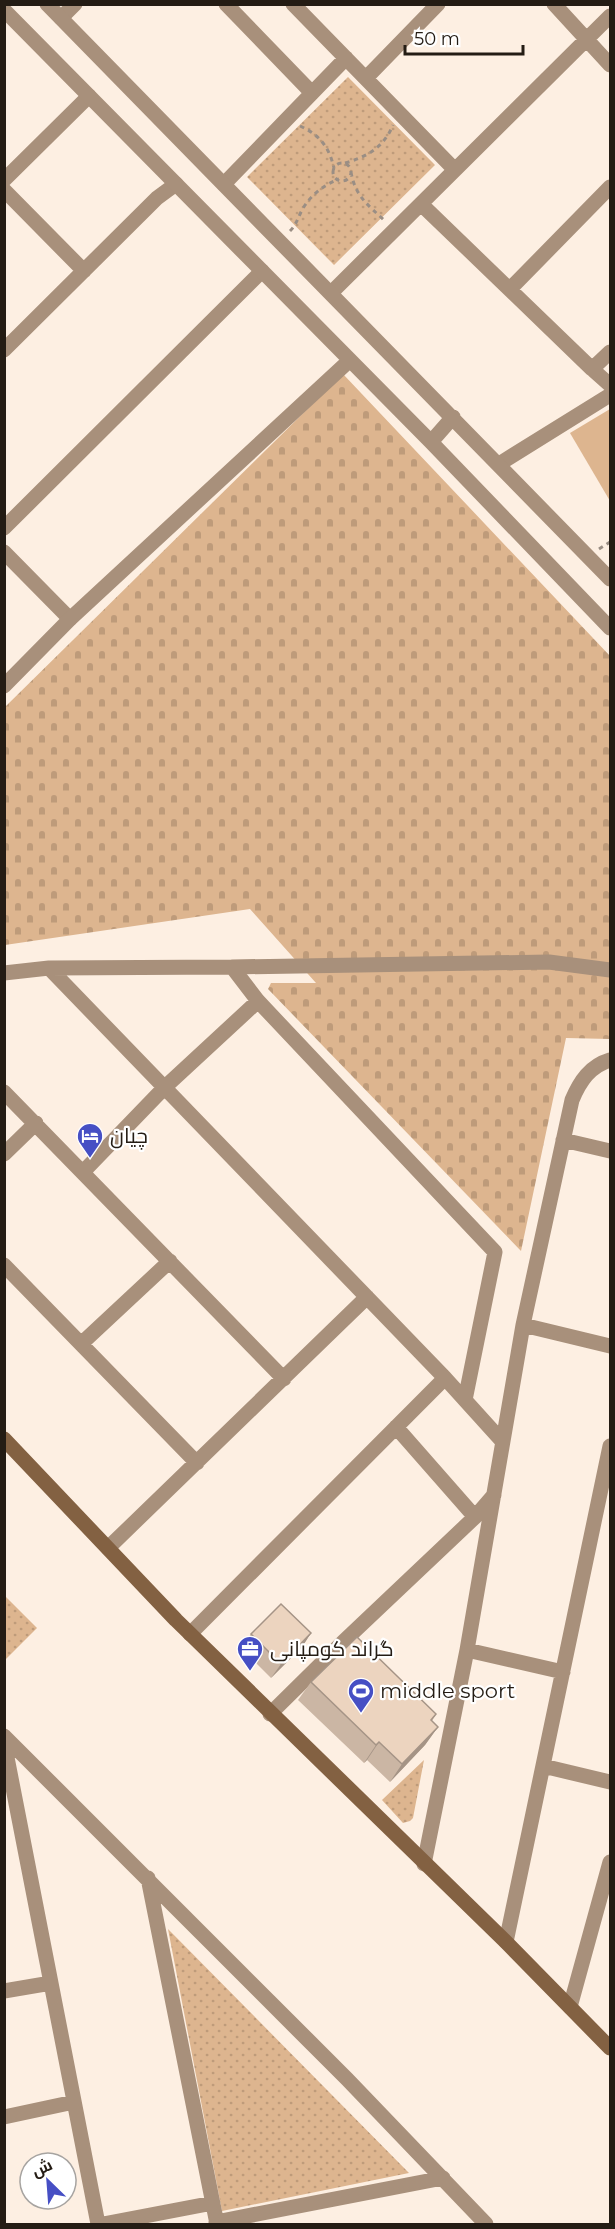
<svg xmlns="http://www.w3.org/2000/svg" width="615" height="2229" viewBox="0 0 615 2229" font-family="Montserrat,Cairo,sans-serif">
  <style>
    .grass { fill: url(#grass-dots) }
    .cemetery { fill: url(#cemetery-stones) }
    .pitch { fill: #ddb58f }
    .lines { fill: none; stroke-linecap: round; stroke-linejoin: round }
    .path { stroke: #9a8e84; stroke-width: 3; stroke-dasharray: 4.5 4.5; stroke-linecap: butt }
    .minor { stroke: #a8907b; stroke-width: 15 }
    .tertiary { stroke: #a8907b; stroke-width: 15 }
    .secondary { stroke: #836142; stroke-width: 15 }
    .wall { fill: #cbb6a4 }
    .shaded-wall { fill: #a59486 }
    .building { fill: #ecd4bf; stroke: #a59486; stroke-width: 1.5 }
    .labels { text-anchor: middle; stroke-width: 4.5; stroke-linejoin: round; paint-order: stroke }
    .poi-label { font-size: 21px; fill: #241c14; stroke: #fff; text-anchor: start }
  </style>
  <defs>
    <pattern id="grass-dots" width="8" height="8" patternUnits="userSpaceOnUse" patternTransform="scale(1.5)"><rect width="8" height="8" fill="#ddb58f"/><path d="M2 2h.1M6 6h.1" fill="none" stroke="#be9b7a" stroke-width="1.8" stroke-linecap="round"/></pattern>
    <pattern id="cemetery-stones" width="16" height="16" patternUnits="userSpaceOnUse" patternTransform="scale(1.5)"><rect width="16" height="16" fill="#ddb58f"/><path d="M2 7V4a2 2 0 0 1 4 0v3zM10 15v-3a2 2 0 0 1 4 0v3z" fill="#be9b7a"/></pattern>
  </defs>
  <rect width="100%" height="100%" fill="#fdefe2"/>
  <path class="grass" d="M348,77L435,165L334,265L247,177Z
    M5,1596L37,1628L5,1660Z
    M424,1760L413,1818L410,1821L403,1823L382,1800Z
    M168,1929L409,2173L222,2211Z"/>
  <path class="cemetery" d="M343,374L610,656V1039L566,1038L521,1251L268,989L271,983H316L250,909L5,945V707Z"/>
  <path class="pitch" d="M610,409V501L570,433Z"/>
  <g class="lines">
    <path class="path" d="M300,126C320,135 329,147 334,168
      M345,163C367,157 384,147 393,125
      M333 172a9 9 0 1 1 18 0a9 9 0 1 1-18 0Z
      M351,172C355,196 368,205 385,221
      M290,231C296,225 298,218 302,210C310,196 323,185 339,179
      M599,549L610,542"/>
    <path class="minor" d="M226,4L312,93
      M293,4L455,170
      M554,4L610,65
      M61,18L75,4
      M366,78L438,4
      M4,180L89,96
      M224,184L346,58
      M4,190L84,271
      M421,204L592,369L610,385
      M510,289L610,187
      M331,293L610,16
      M4,350L157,198L176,184
      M592,369L610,352
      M499,464L610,395
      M4,528L262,271
      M4,552L70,619
      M232,967L258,1001L495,1252L465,1400
      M49,968L445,1378L502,1441
      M4,973L49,968L232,967L549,962L610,970
      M4,1092L284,1379
      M563,1140L610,1151
      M4,1154L36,1123
      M83,1172L165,1087L258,1001
      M4,1265L197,1463
      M523,1325L610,1346
      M81,1344L170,1261
      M396,1427L475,1517
      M108,1548L367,1297
      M190,1634L445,1378
      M467,1650L563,1672
      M270,1714L344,1641L475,1517L494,1495
      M4,1736L347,2079L486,2224
      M4,1742L98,2224
      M543,1766L610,1782
      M424,1864L467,1650L523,1325L572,1100C580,1081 590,1066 610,1060
      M148,1878L217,2224
      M506,1942L610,1446
      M4,1991L51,1983
      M4,2117L74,2102
      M216,2222L443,2178
      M103,2224L213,2203"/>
    <path class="tertiary" d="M47,4L610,579
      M4,10L431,442L610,628
      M431,442L453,417
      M4,686L70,619L350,360
      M570,2007L610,1862"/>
    <path class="secondary" d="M4,1439L176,1620L506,1942L610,2048"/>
  </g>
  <path class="wall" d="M311,1633L302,1647L271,1678L241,1648L251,1634Z
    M311,1682L436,1714L432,1721L438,1727L425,1745L390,1782L367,1760L364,1763L298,1700Z"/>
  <path class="shaded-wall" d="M311,1633L302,1647L271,1678L281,1664Z
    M438,1727L425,1745L390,1782L402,1764Z
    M379,1742L367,1760L364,1763L376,1745Z"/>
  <path class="building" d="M281,1604L311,1633L281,1664L251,1634Z
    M357,1637L436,1714L431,1720L438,1727L402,1764L379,1742L376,1745L311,1682Z"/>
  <defs>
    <g id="hotel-pin" transform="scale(1.35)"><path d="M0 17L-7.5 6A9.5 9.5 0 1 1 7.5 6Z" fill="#464fc4" stroke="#fff"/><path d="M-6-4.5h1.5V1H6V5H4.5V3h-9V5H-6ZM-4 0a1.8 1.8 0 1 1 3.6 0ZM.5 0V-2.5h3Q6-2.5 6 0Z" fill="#fff"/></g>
    <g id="office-pin" transform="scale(1.35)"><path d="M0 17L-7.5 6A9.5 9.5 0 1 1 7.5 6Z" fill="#464fc4" stroke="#fff"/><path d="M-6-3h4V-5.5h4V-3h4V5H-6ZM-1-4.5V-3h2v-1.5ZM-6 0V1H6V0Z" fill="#fff"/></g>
    <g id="stadium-pin" transform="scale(1.35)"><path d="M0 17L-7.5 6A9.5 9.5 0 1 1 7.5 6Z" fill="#464fc4" stroke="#fff"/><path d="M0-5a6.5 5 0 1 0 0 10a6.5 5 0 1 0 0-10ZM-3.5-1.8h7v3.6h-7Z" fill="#fff"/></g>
  </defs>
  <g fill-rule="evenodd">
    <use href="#hotel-pin" x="90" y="1136"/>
    <use href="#office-pin" x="250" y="1649"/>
    <use href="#stadium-pin" x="361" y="1691"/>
  </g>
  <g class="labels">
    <g class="poi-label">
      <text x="110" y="1143">چيان</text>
      <text x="270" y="1656">گراند كومپانى</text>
      <text x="380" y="1698">middle sport</text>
    </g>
  </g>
  <rect width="615" height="2229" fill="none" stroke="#241c14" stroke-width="12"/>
  <g transform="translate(48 2181) rotate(335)"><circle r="28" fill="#ffffff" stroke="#a7a4a1" stroke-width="1.5"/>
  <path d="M0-4.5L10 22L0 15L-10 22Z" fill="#464fc4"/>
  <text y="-9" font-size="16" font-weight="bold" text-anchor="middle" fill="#241c14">ش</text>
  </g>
  <path d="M405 45v9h118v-9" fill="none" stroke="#241c14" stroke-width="3"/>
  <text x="414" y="45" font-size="18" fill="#241c14" stroke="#ffffff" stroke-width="4.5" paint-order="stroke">50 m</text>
</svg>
